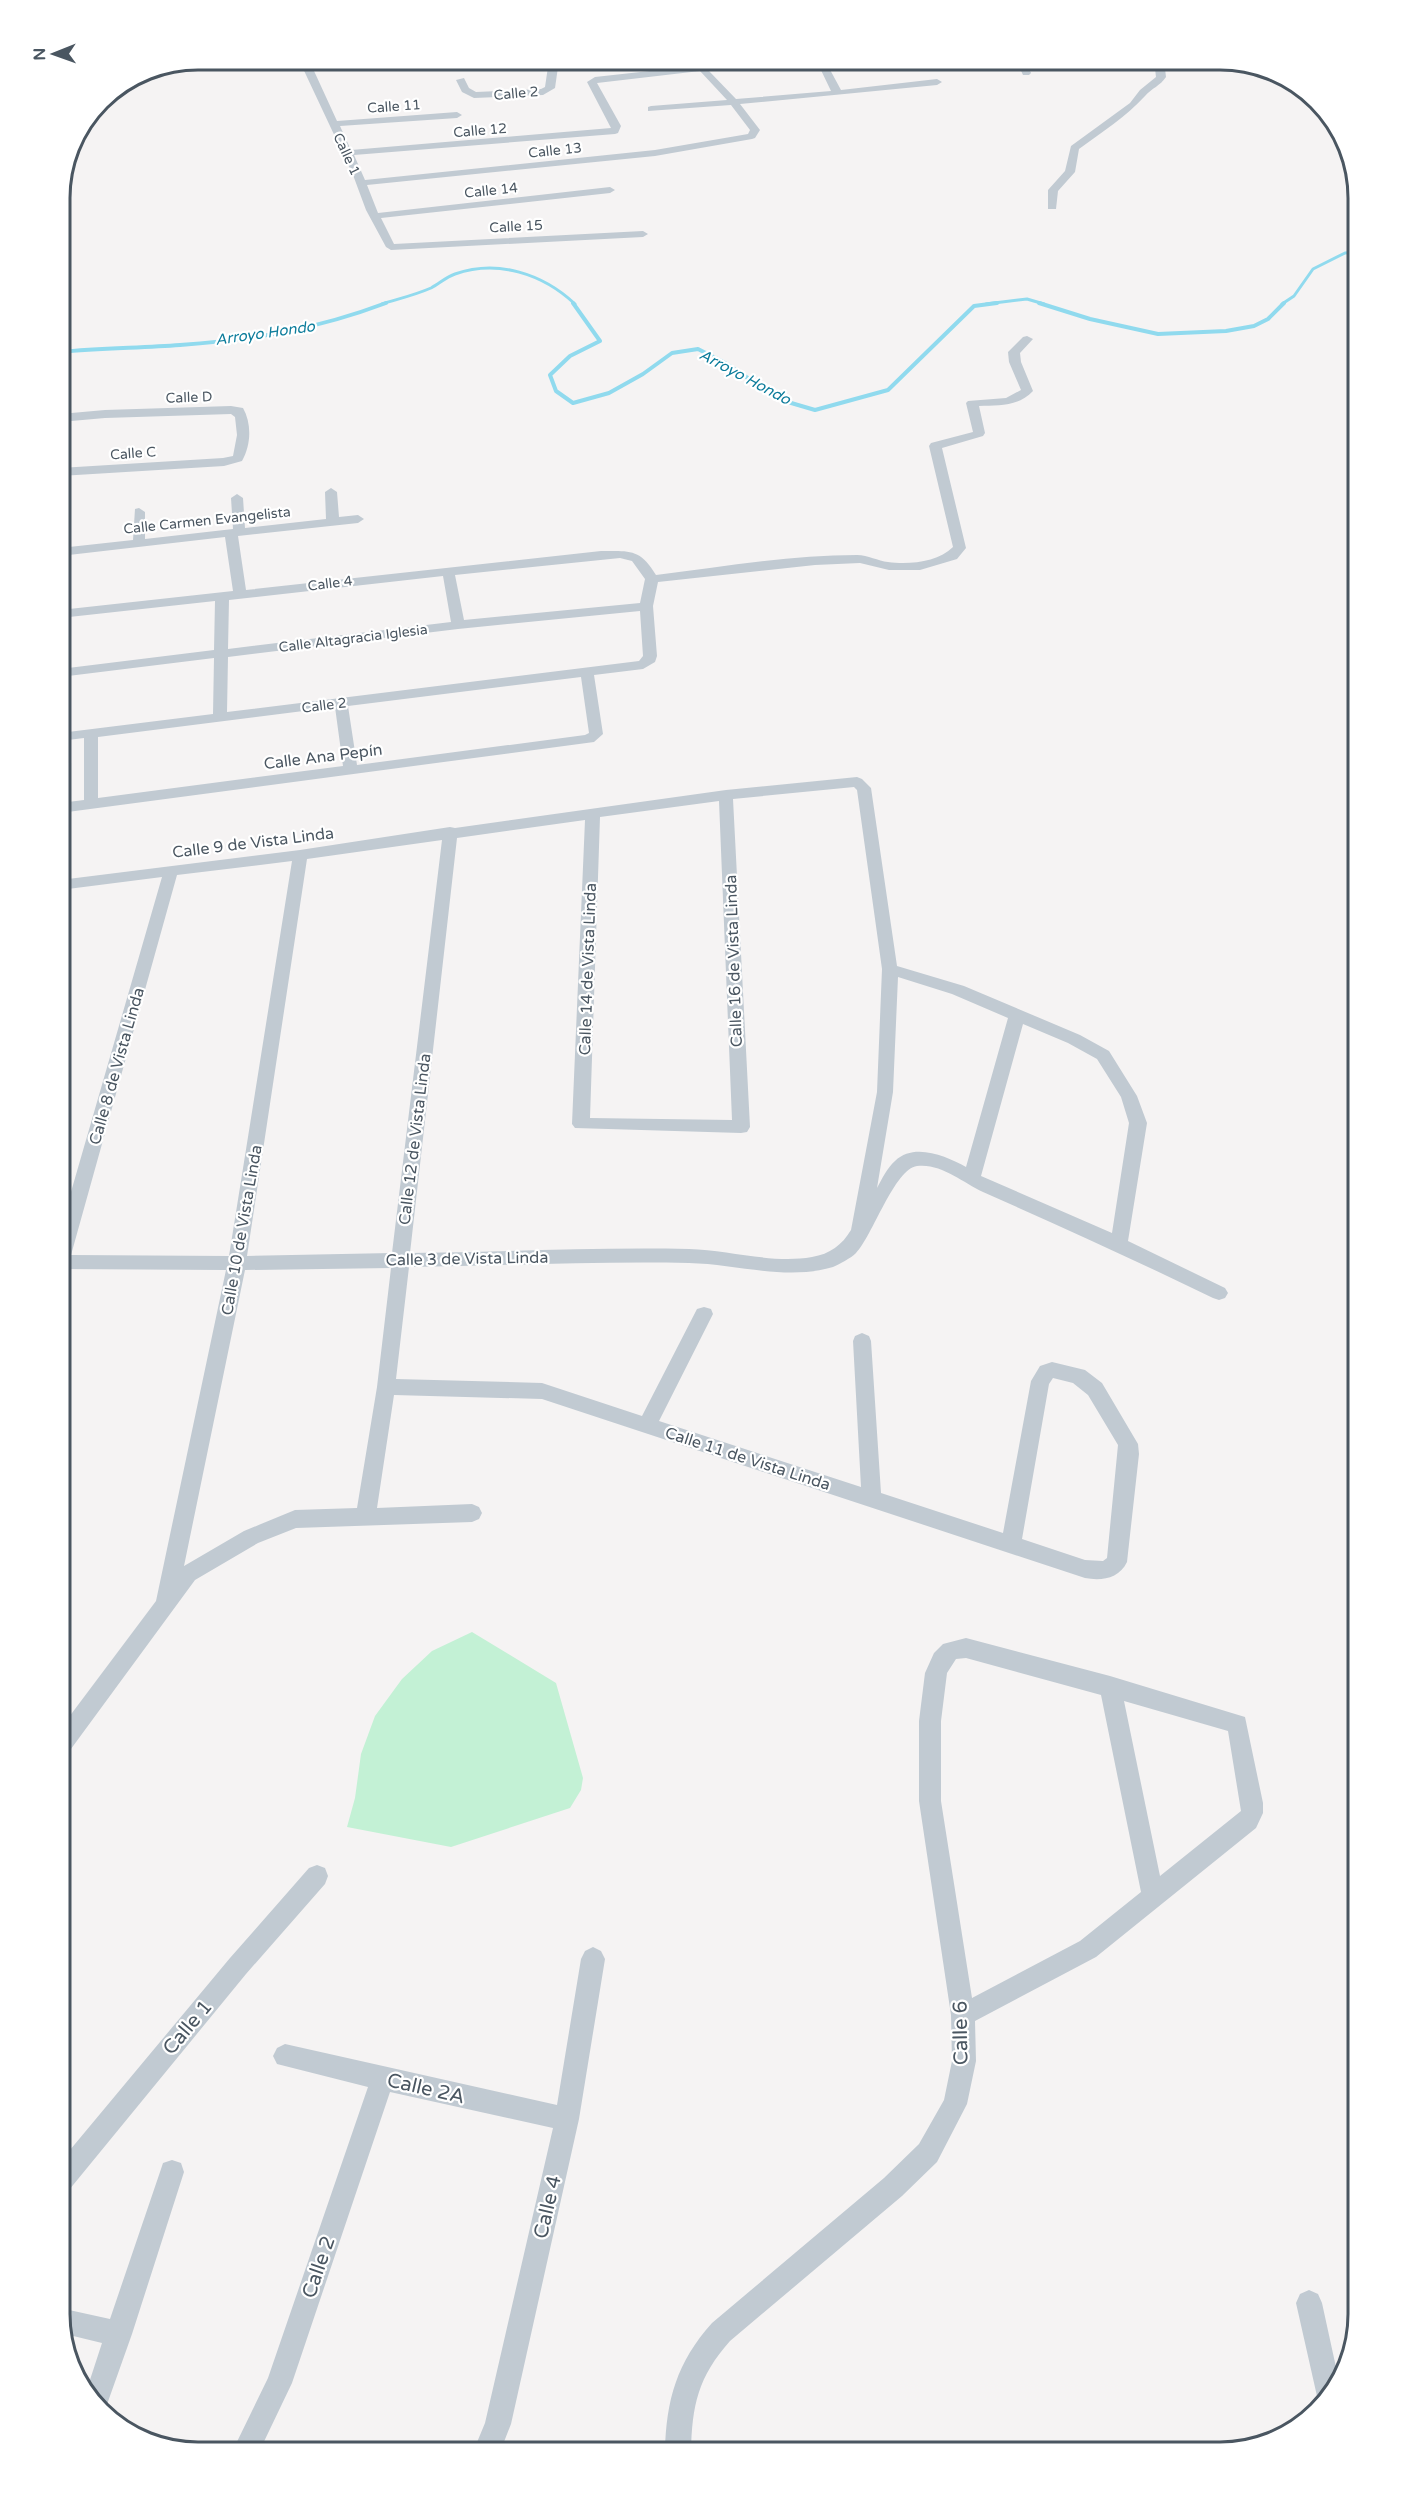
<svg xmlns="http://www.w3.org/2000/svg" width="1419" height="2512" viewBox="0 0 1419 2512" font-family="'Varela Round',sans-serif">
  <style>
    .green { fill: #c3f1d5 }
    .lines { fill: none; stroke-linecap: round; stroke-linejoin: round }
    .stream-far1 { stroke: #90daee; stroke-width: 3 }
    .stream { stroke: #90daee; stroke-width: 4 }
    .street { fill: #c1cad2; fill-rule: evenodd }
    .labels { text-anchor: middle; stroke-width: 4.5; stroke-linejoin: round; paint-order: stroke }
    .far-street-label { font-size: 14px; fill: #4a5661; stroke: #fff }
    .far-water-label { font-size: 15px; font-style: italic; fill: #0c7c9b; stroke: #fff }
    .street-label { font-size: 16px; fill: #4a5661; stroke: #fff }
    .near-street-label { font-size: 20px; fill: #4a5661; stroke: #fff }
    .rim { fill: none; stroke: #4a5661; stroke-width: 3 }
  </style>
  <rect width="100%" height="100%" fill="#f5f3f3"/>
  <path class="green" d="M472,1632L556,1683L583,1778L581,1790L570,1808L451,1847L347,1827L355,1798L361,1754L375,1716L402,1679L432,1651Z"/>
  <g class="lines">
    <path class="stream-far1" d="M382,304C398,299 415,295 431,288C439,284 446,277 455,274C498,259 543,274 575,304
      M986,304L1027,299L1044,304
      M1282,304L1294,296L1313,269L1345,253L1359,252"/>
    <path class="stream" d="M573,303L600,341L570,356L550,375L556,391L573,403L609,393L643,374L672,353L698,349L725,363L781,400L815,410L888,390L974,306L997,303
      M1039,303L1090,319L1158,334L1226,331L1254,326L1268,319L1284,303
      M60,352C100,348 140,348 180,345C253,340 317,329 386,303"/>
    <path class="street" d="M299,60H309L337,121L457,112L462,115L457,118L340,126L351,150L611,128L587,82L595,77L695,66L692,63L697,60L704,65L822,60L865,61L867,63L862,66H828L841,90L937,79L942,82L937,85L740,104L760,130L755,138L752,139L655,156L367,185L378,213L610,187L615,190L610,193L381,218L394,244L643,231L648,234L643,237L391,250L386,247L366,210L353,175ZM819,66L831,91L736,99L709,71ZM700,71L727,100L651,106L648,107V111L731,105L750,130L748,134L655,150L365,180L354,155L615,134L618,133L621,126L597,83Z
      M475,60H514C505,65 484,65 475,60Z
      M549,60H559L555,88L543,95L474,98L462,92L456,80L464,78L469,88L476,92L541,89L545,87Z
      M1016,60H1025L1031,73L1029,75H1023Z
      M1154,60H1164L1166,77C1160,86 1152,88 1145,96C1126,117 1102,132 1079,149L1075,172L1058,191L1056,209H1048V190L1065,171L1071,146L1130,103L1140,90L1156,77Z
      M1027,336L1033,339L1020,353L1021,362L1033,391C1018,407 998,405 979,406L985,433L983,436L942,448L966,548L957,559L920,570H889L860,563L815,565L658,582L653,606L657,656L655,662L643,669L594,675L603,734L594,742L60,813V803L84,800V738L60,741V733L213,714L214,658L60,677V669L214,650L215,601L60,618V610L233,591L225,537L60,556V548L133,540L135,509L139,508L145,512V539L233,529L231,498L237,494L243,498L245,528L326,519L325,492L331,488L337,492L339,517L358,515L364,519L358,523L238,536L246,590L601,551C629,551 640,548 656,575C722,567 790,555 857,555C868,555 878,561 888,562C909,565 938,562 953,547L929,446L931,443L973,432L966,403L968,401L1006,398L1021,390L1009,362L1008,352L1023,337ZM620,558L632,561L645,579L640,603L464,620L455,575ZM443,576L451,622L228,649L229,600ZM640,611L643,656L639,661L227,712L228,657L458,629ZM581,677L589,733L585,735L357,765L348,706ZM335,707L343,766L98,798V737Z
      M231,406L243,408C252,424 251,445 242,461L224,466L60,476V468L223,458L233,456L237,435L235,417L231,414L105,418L60,422V414L105,410Z
      M857,777L862,779L871,788L897,966L964,986L1080,1035L1109,1051L1137,1096L1147,1123L1128,1241L1225,1288L1228,1293L1225,1298L1219,1300L1213,1298C1137,1261 1060,1226 983,1192C962,1182 941,1163 917,1166C895,1168 872,1237 856,1253C851,1258 840,1264 833,1267C786,1281 737,1264 689,1263C596,1261 502,1266 409,1267L396,1379L542,1383L642,1416L697,1309L704,1307L711,1309L713,1314L659,1421L861,1487L853,1341L855,1336L862,1333L869,1336L871,1341L881,1493L1003,1533L1031,1381L1040,1366L1052,1362L1085,1370L1102,1383L1138,1444L1139,1454L1127,1562C1119,1579 1101,1581 1085,1578L542,1399L394,1395L377,1508L472,1504L479,1507L482,1513L479,1519L472,1522L296,1528L258,1543L195,1580L68,1753L60,1756V1729L156,1601L226,1270L60,1269V1230L162,877L60,890V880L300,850L450,827L455,828L726,790ZM854,787L857,790L882,969L877,1092L851,1230C842,1245 830,1254 812,1257C772,1264 729,1250 689,1249C596,1247 503,1252 410,1253L457,838L585,820L572,1124L575,1128L741,1133L747,1132L750,1127L733,799ZM719,801L732,1120L590,1118L600,817ZM442,840L392,1253L247,1256L307,859ZM292,861L229,1256L71,1255L177,875ZM898,977L952,994L1008,1018L966,1167C947,1157 915,1142 895,1161C887,1168 882,1179 877,1188L893,1092ZM1023,1024L1068,1043L1097,1059L1121,1097L1129,1123L1112,1233L981,1176ZM391,1268L377,1387L357,1508L295,1510L244,1531L184,1566L245,1270ZM1053,1378L1073,1383L1088,1395L1118,1445L1107,1558L1103,1561L1085,1560L1022,1539L1049,1384Z
      M966,1638L1110,1676L1245,1717L1263,1803V1813L1256,1828L1096,1957L975,2021L976,2061L967,2104L937,2162L902,2196L730,2341C698,2377 692,2405 691,2452H665C666,2400 677,2362 712,2323L884,2178L919,2144L944,2100L952,2061L951,2015L919,1801V1721L925,1673L934,1653L943,1644ZM966,1658L1101,1695L1141,1892L1080,1941L972,1998L941,1801V1721L947,1673L956,1659ZM1124,1701L1228,1731L1241,1811L1160,1876Z
      M317,1865L325,1868L328,1876L325,1884L246,1974L69,2190L60,2193V2162L230,1958L309,1868Z
      M593,1947L601,1951L605,1959L579,2119L511,2424L500,2452H473L485,2423L553,2128L390,2092L292,2383L259,2452H232L268,2378L368,2087L277,2064L273,2056L277,2048L285,2044L557,2105L581,1959L585,1951Z
      M172,2160L181,2163L184,2172L132,2334L105,2410L87,2389L102,2343L65,2334L60,2308L110,2319L160,2172L163,2163Z
      M1309,2290L1318,2294L1322,2303L1339,2381L1336,2390L1319,2405L1296,2303L1300,2294Z"/>
  </g>
  <g class="labels">
    <g class="far-street-label">
      <text transform="translate(516 93) rotate(-5)" y="5">Calle 2</text>
      <text transform="translate(394 106) rotate(-4)" y="5">Calle 11</text>
      <text transform="translate(480 130) rotate(-5)" y="5">Calle 12</text>
      <text transform="translate(555 150) rotate(-6)" y="5">Calle 13</text>
      <text transform="translate(347 154) rotate(65)" y="5">Calle 1</text>
      <text transform="translate(491 190) rotate(-6)" y="5">Calle 14</text>
      <text transform="translate(516 226) rotate(-3)" y="5">Calle 15</text>
      <text transform="translate(189 397) rotate(-2)" y="5">Calle D</text>
      <text transform="translate(133 453) rotate(-4)" y="5">Calle C</text>
      <text transform="translate(207 520) rotate(-6)" y="5">Calle Carmen Evangelista</text>
      <text transform="translate(330 583) rotate(-7)" y="5">Calle 4</text>
      <text transform="translate(353 638) rotate(-7)" y="5">Calle Altagracia Iglesia</text>
      <text transform="translate(324 705) rotate(-7)" y="5">Calle 2</text>
    </g>
    <g class="far-water-label">
      <text transform="translate(265 333) rotate(-8)" y="5">Arroyo Hondo</text>
      <text transform="translate(745 377) rotate(28)" y="5">Arroyo Hondo</text>
    </g>
    <g class="street-label">
      <text transform="translate(323 756) rotate(-7)" y="6">Calle Ana Pepín</text>
      <text transform="translate(253 842) rotate(-7)" y="6">Calle 9 de Vista Linda</text>
      <text transform="translate(733 961) rotate(-92)" y="6">Calle 16 de Vista Linda</text>
      <text transform="translate(587 969) rotate(-88)" y="6">Calle 14 de Vista Linda</text>
      <text transform="translate(116 1066) rotate(-74)" y="6">Calle 8 de Vista Linda</text>
      <text transform="translate(414 1139) rotate(-83)" y="6">Calle 12 de Vista Linda</text>
      <text transform="translate(241 1230) rotate(-80)" y="6">Calle 10 de Vista Linda</text>
      <text transform="translate(467 1258) rotate(-1)" y="6">Calle 3 de Vista Linda</text>
      <text transform="translate(748 1458) rotate(18)" y="6">Calle 11 de Vista Linda</text>
    </g>
    <g class="near-street-label">
      <text transform="translate(187 2027) rotate(-50)" y="7">Calle 1</text>
      <text transform="translate(960 2033) rotate(-91)" y="7">Calle 6</text>
      <text transform="translate(426 2088) rotate(13)" y="7">Calle 2A</text>
      <text transform="translate(547 2207) rotate(-77)" y="7">Calle 4</text>
      <text transform="translate(318 2267) rotate(-71)" y="7">Calle 2</text>
    </g>
  </g>
  <path d="M0 0H1419V2512H0ZM198 70H1220A128 128 0 0 1 1348 198V2314A128 128 0 0 1 1220 2442H198A128 128 0 0 1 70 2314V198A128 128 0 0 1 198 70Z" fill="#fff" fill-rule="evenodd"/>
  <path class="rim" d="M198 70H1220A128 128 0 0 1 1348 198V2314A128 128 0 0 1 1220 2442H198A128 128 0 0 1 70 2314V198A128 128 0 0 1 198 70Z"/>
  <g transform="translate(54 54) rotate(269)" stroke="#ffffff" stroke-width="4.5" paint-order="stroke">
  <path d="M0-4.5L10 22L0 15L-10 22Z" fill="#4a5661"/>
  <text y="-9" font-size="16" font-weight="bold" text-anchor="middle" fill="#4a5661">N</text>
  </g>
</svg>
